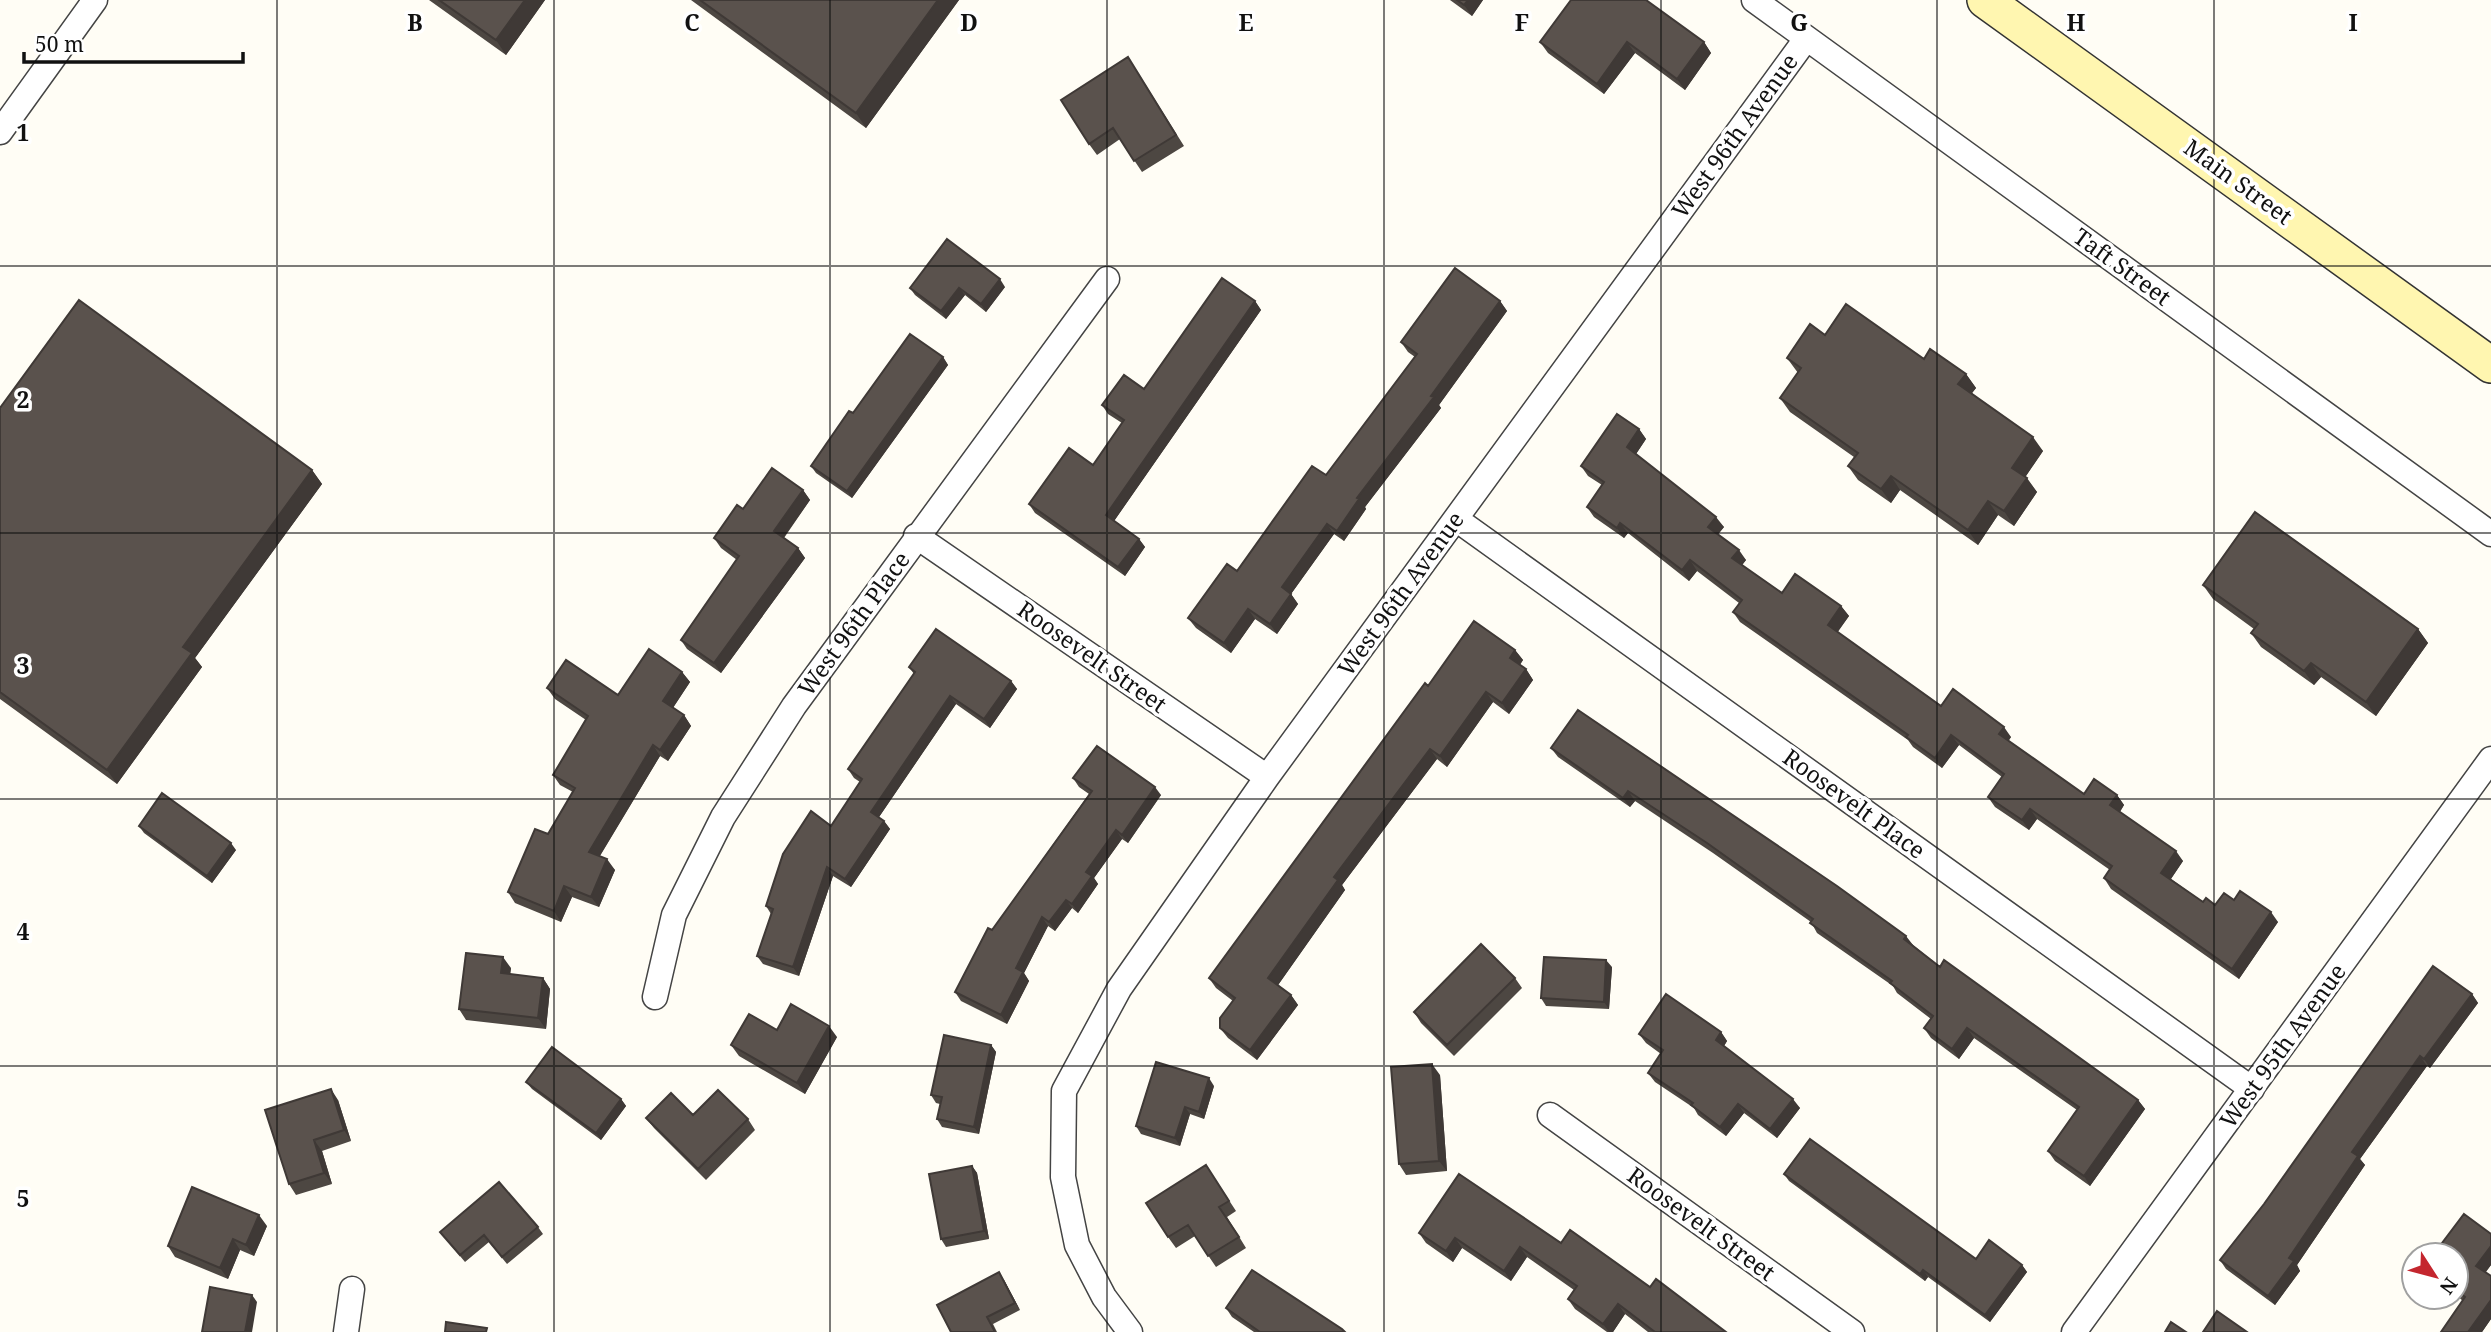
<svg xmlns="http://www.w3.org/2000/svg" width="2491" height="1332" viewBox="0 0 2491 1332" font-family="'Noto Serif',serif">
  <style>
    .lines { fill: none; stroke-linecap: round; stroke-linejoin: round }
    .street-casing { stroke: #444; stroke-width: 27 }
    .secondary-casing { stroke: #333; stroke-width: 38 }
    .street { stroke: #fff; stroke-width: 24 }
    .secondary { stroke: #fff6b0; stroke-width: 35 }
    .wall { fill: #4d4742 }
    .shaded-wall { fill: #3f3936 }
    .building { fill: #5a524d; stroke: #3f3936; stroke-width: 2 }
    .grid { fill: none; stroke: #111; stroke-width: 2; stroke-opacity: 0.55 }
    .labels { text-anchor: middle; stroke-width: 7; stroke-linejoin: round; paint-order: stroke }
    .street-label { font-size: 23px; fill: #111; stroke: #fff }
    .grid-label { font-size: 23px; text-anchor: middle; font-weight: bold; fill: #111; stroke: #fff; stroke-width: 7; stroke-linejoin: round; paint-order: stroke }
  </style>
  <rect width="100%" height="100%" fill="#fffdf5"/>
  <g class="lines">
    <g class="street-casing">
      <path id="street" d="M1754,0L2491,534
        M0,132L95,0
        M1456,519L2252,1089
        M916,536L1267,777
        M655,997L674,915L723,817L794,706L1107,279
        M1550,1115L1852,1332
        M346,1332L352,1289
        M1130,1332L1104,1297L1077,1245L1063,1177L1064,1091L1119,989L1267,777L1806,39
        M2074,1332L2491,759"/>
    </g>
    <g class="secondary-casing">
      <path id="secondary" d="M1985,0L2491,365"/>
    </g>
    <use href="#street" class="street"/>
    <use href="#secondary" class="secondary"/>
  </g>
  <path class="wall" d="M429,0H545L506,55Z
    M691,0H959L866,128Z
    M1450,0H1483L1472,16Z
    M1540,42H1704L1711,53L1685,90L1635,53L1604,94L1548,53Z
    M1135,68L1184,146L1142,172L1120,139L1097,155L1089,144Z
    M1005,287L986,312L965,295L946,319L915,295L910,288Z
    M1255,301L1261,310L1114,521L1139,539L1145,547L1125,576L1035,513L1029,504L1093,465L1122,423L1108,414L1102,405L1144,389Z
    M1500,301L1507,311L1439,405L1441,408L1365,507L1366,509L1344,541L1334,534L1291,594L1298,604L1277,634L1255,619L1231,653L1196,628L1188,618L1237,571L1326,475L1415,357L1408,352L1401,342Z
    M1825,335L1924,359L1966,374L1976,388L1972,393L2043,451L2025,477L2037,492L2014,526L1998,515L1978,545L1900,490L1891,503L1858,480L1848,466L1854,457L1790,412L1780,398L1798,373L1787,358Z
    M943,357L948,365L852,498L816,473L811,466Z
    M0,408L312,470L322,484L195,658L202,667L117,784L0,699Z
    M1639,429L1646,439L1636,454L1724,527L1718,534L1746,560L1742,565L1782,593L1841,606L1849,616L1837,632L1941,706L2011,737L2008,741L2084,794L2117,795L2124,805L2120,812L2183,861L2171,879L2203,902L2215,905L2234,900L2278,922L2239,979L2111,889L2104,878L2110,870L2037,819L2029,830L1995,807L1988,797L2002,777L1959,745L1942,768L1913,747L1908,740L1740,622L1733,612L1739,603L1697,571L1689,581L1628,533L1624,538L1594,517L1587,507L1602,485L1588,476L1581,466Z
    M803,490L810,500L784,538L798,548L805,558L721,673L687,649L681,640L737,560L721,548L714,538L743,509Z
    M2203,585L2418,629L2428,643L2376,716L2321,677L2314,685L2261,647L2251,633L2254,629L2213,599Z
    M1515,650L1523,660L1520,665L1526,669L1533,680L1509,714L1493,702L1447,767L1437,759L1342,885L1345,890L1278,985L1291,995L1298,1005L1257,1060L1228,1038L1220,1028L1233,1001L1216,988L1209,978Z
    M909,667L1011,681L1017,689L990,728L956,704L879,817L884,821L890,829L851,887L833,876L799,976L763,964L757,956L771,914L766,906L831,826L860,782L854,778L848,769L914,674Z
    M682,672L690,682L673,708L684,715L691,726L668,761L660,756L600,856L615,870L599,907L572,897L561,922L515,903L508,892L548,834L573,792L560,785L553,775L586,720L555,699L547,688L618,695Z
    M1551,748L1913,945L1940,967L2138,1100L2145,1109L2090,1186L2055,1161L2048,1151L2077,1110L1974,1038L1959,1059L1931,1038L1924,1028L1931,1019L1897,993L1893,986L1817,933L1811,922L1713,853L1635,801L1630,807L1558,757Z
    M1073,778L1161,795L1128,843L1122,839L1094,878L1098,884L1078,913L1072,908L1055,931L1048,926L1024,973L1029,981L1007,1024L961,1001L955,992L992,930L1089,794L1079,787Z
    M139,826L236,850L212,883L144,833Z
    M1612,967L1609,1009L1546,1006L1541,998Z
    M511,968L510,974L543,978L550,989L546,1029L466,1020L459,1009Z
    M1515,978L1522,988L1454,1056L1421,1023L1414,1012Z
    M2472,994L2478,1003L2430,1068L2427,1066L2360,1159L2365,1165L2297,1265L2300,1271L2275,1305L2226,1269L2220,1260Z
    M777,1030L837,1037L805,1094L739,1056L731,1045Z
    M1721,1032L1727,1041L1724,1046L1800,1108L1777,1138L1744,1113L1726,1136L1698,1115L1694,1108L1655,1082L1648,1073L1661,1054L1646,1043L1639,1034Z
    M991,1045L996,1052L979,1134L942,1127L937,1119L940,1104L936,1103L931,1095Z
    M1440,1075L1447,1171L1406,1175L1399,1164Z
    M526,1082L621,1099L626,1106L601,1140L532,1089Z
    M1214,1086L1204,1119L1190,1114L1180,1146L1141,1134L1136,1126Z
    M338,1100L351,1141L322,1151L332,1184L296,1195L289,1184Z
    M693,1115L748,1119L755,1130L706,1180L654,1128L646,1118Z
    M1206,1165L1236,1211L1227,1217L1246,1248L1216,1267L1195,1236L1176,1248L1168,1237Z
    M972,1166L977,1173L989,1239L946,1247L941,1239Z
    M1784,1174L1976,1259L2022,1265L2027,1272L1990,1322L1928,1277L1925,1281L1789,1181Z
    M267,1226L254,1256L240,1250L228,1279L175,1257L168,1246Z
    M538,1227L543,1234L507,1264L489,1242L465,1262L440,1232Z
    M1419,1233L1561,1243L1650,1287L1726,1332H1648L1625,1314L1613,1332H1607L1575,1309L1568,1299L1574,1290L1527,1257L1511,1281L1462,1248L1453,1262L1426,1243Z
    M2491,1234V1265L2486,1272L2491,1276V1319L2482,1332L2463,1301L2456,1295V1255Z
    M1004,1280L1020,1310L993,1324L997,1332H951Z
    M1226,1308L1345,1332H1254L1232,1317Z"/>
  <path class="shaded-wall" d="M525,0H545L506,55L496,40Z
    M938,0H959L866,128L856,113Z
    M1468,0H1483L1472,16L1464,5Z
    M1627,42L1635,53L1604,94L1597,84Z
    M1704,42L1711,53L1685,90L1677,79Z
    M1000,279L1005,287L986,312L981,304Z
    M959,288L965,295L946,319L941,311Z
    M1255,301L1261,310L1112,524L1106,515Z
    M1500,301L1507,311L1439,405L1441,408L1365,507L1366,509L1344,541L1337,531L1357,498Z
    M943,357L948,365L852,498L847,491Z
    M1966,374L1976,388L1968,398L1958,384Z
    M1639,429L1646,439L1634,457L1627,447Z
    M2033,437L2043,451L2022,482L2012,468Z
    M312,470L322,484L195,658L202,667L117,784L107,770L183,647Z
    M1891,476L1900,490L1891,503L1881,489Z
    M2027,478L2037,492L2014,526L2004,511Z
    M803,490L810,500L781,541L774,531Z
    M1988,501L1998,515L1978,545L1968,530Z
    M1716,517L1724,527L1716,537L1708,527Z
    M1620,523L1628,533L1624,538L1617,528Z
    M1327,524L1334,534L1291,594L1298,604L1277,634L1270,624L1282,587Z
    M1139,539L1145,547L1125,576L1118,567Z
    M798,548L805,558L721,673L714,663Z
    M1739,550L1746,560L1739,569L1732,558Z
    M1690,560L1697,571L1689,581L1682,570Z
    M1841,606L1849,616L1835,636L1828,625Z
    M1248,609L1255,619L1231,653L1224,643Z
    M2418,629L2428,643L2376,716L2366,702Z
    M1515,650L1523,660L1517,668L1510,658Z
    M2311,663L2321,677L2314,685L2304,671Z
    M1526,669L1533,680L1509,714L1502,703Z
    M682,672L690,682L670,712L663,701Z
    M1011,681L1017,689L990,728L984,719Z
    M1486,692L1493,702L1447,767L1440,756Z
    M950,696L956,704L877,820L871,812Z
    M684,715L691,726L668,761L660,750Z
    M2004,727L2011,737L2006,745L1999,734Z
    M1951,735L1959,745L1942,768L1935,758Z
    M653,745L660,756L596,862L589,852Z
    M1430,749L1437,759L1342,885L1345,890L1276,988L1268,978L1334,877Z
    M1155,787L1161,795L1128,843L1122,835Z
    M1628,791L1635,801L1630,807L1623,798Z
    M2117,795L2124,805L2117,816L2110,805Z
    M2030,809L2037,819L2029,830L2022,820Z
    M884,821L890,829L851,887L845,879Z
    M1116,830L1122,839L1094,878L1098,884L1078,913L1072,904L1086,872Z
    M231,843L236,850L212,883L207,876Z
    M2176,851L2183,861L2168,883L2161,873Z
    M607,859L615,870L599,907L591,897Z
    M827,867L833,876L799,976L793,967Z
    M564,886L572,897L561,922L554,911Z
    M1066,900L1072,908L1055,931L1049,922Z
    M2271,912L2278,922L2239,979L2232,969Z
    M1042,917L1048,926L1024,973L1029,981L1007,1024L1001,1015L1016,968Z
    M1906,936L1913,945L1911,949L1904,939Z
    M503,957L511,968L509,984L501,973Z
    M1606,960L1612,967L1609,1009L1604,1002Z
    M543,978L550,989L546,1029L538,1018Z
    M2472,994L2478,1003L2430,1068L2424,1059Z
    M1291,995L1298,1005L1257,1060L1250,1050Z
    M829,1026L837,1037L805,1094L797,1083Z
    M1967,1028L1974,1038L1959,1059L1952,1049Z
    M1721,1032L1727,1041L1722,1049L1716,1040Z
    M991,1045L996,1052L979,1134L974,1127Z
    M2420,1056L2427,1066L2360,1159L2365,1165L2297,1265L2300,1271L2275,1305L2268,1296L2289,1258L2352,1152Z
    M1432,1064L1440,1075L1447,1171L1439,1161Z
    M1209,1078L1214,1086L1204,1119L1199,1112Z
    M331,1089L338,1100L351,1141L344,1130Z
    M621,1099L626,1106L601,1140L596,1133Z
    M1793,1099L1800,1108L1777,1138L1770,1129Z
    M2138,1100L2145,1109L2090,1186L2084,1176Z
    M1738,1104L1744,1113L1726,1136L1720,1127Z
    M1185,1107L1190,1114L1180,1146L1175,1138Z
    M314,1140L322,1151L332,1184L324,1173Z
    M972,1166L977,1173L989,1239L984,1231Z
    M259,1215L267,1226L254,1256L246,1245Z
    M1455,1238L1462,1248L1453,1262L1446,1251Z
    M233,1239L240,1250L228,1279L220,1268Z
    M2491,1246V1265L2483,1275L2476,1266Z
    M1520,1247L1527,1257L1511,1281L1504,1271Z
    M2022,1265L2027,1272L1990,1322L1985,1315Z
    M1923,1270L1928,1277L1925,1281L1920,1274Z
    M999,1272L1004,1280L1020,1310L1015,1303Z
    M252,1295L257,1302L252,1332H245Z
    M2491,1300V1319L2482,1332H2468Z
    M1618,1304L1625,1314L1613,1332H1609L1603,1324Z"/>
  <path class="building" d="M439,0H525L496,40Z
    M700,0H938L856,113Z
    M1457,0H1468L1464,5Z
    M1571,0H1646L1704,42L1677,79L1627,42L1597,84L1540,42Z
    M1128,57L1176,135L1134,161L1113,128L1089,144L1061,100Z
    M947,239L1000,279L981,304L959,288L941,311L910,288Z
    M1455,268L1500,301L1431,396L1434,397L1357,498L1359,499L1337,531L1327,524L1282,587L1291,594L1270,624L1248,609L1224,643L1188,618L1227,564L1237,571L1312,466L1326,475L1417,354L1401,342Z
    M1222,278L1255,301L1106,515L1139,539L1118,567L1029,504L1069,448L1093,465L1124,420L1102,405L1124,375L1144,389Z
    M79,300L312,470L183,647L192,653L107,770L0,692V408Z
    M1846,304L1924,359L1930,349L1966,374L1958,384L2033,437L2012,468L2027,478L2004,511L1988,501L1968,530L1891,476L1881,489L1848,466L1858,453L1780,398L1801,368L1787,358L1810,324L1825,335Z
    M910,334L943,357L847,491L811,466L849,411L853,413Z
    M1617,414L1639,429L1627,447L1716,517L1708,527L1739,550L1732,558L1782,593L1795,574L1841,606L1828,625L1941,706L1953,689L2004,727L1999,734L2084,794L2094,779L2117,795L2110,805L2176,851L2161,873L2203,902L2206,898L2215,905L2224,893L2234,900L2240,891L2271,912L2232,969L2104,878L2112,866L2030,809L2022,820L1988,797L2004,774L1951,735L1935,758L1906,737L1908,735L1733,612L1742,600L1690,560L1682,570L1620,523L1617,528L1587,507L1604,482L1581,466Z
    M772,468L803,490L774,531L798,548L714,663L681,640L739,556L714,538L737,505L743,509Z
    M2255,512L2418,629L2366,702L2311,663L2304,671L2251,633L2258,624L2203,585Z
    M1474,621L1515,650L1510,658L1526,669L1502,703L1486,692L1440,756L1430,749L1334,877L1338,880L1268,978L1291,995L1250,1050L1220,1028V1018L1235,998L1209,978L1425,683L1428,686Z
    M936,629L1011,681L984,719L950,696L871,812L884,821L845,879L827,867L793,967L757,956L773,909L766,906L783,854L811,811L831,826L862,779L848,769L915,672L909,667Z
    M649,649L682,672L663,701L684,715L660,750L653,745L589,852L607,859L591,897L564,886L554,911L508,892L535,829L548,834L575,788L553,775L588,716L547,688L566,660L618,695Z
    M1578,710L1837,886L1906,936L1904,939L1940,967L1944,960L2138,1100L2084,1176L2048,1151L2079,1107L1967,1028L1952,1049L1924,1028L1933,1016L1890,983L1892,981L1810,923L1813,919L1707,843L1628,791L1623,798L1551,748Z
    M1097,746L1155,787L1122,835L1116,830L1086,872L1092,876L1072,904L1066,900L1049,922L1042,917L1016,968L1023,972L1001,1015L955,992L988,928L992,930L1092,791L1073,778Z
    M162,793L231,843L207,876L139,826Z
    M1481,944L1515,978L1447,1045L1414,1012Z
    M466,953L503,957L501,973L543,978L538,1018L459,1009Z
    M1544,957L1606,960L1604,1002L1541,998Z
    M2433,966L2472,994L2424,1059L2420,1056L2352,1152L2358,1156L2289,1258L2294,1261L2268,1296L2220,1260L2264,1204Z
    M1666,994L1721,1032L1716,1040L1793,1099L1770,1129L1738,1104L1720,1127L1691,1105L1693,1103L1648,1073L1663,1050L1639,1034Z
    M791,1004L829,1026L797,1083L731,1045L749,1014L777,1030Z
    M944,1035L991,1045L974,1127L937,1119L942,1097L931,1095Z
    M552,1047L621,1099L596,1133L526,1082Z
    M1156,1062L1209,1078L1199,1112L1185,1107L1175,1138L1136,1126Z
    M1432,1064L1439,1161L1399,1164L1391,1067Z
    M331,1089L344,1130L314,1140L324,1173L289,1184L265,1110Z
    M718,1090L748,1119L698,1169L646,1118L671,1093L693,1115Z
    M1810,1139L1976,1259L1989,1240L2022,1265L1985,1315L1923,1270L1920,1274L1784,1174Z
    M1206,1165L1229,1201L1219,1207L1239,1237L1208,1256L1188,1225L1168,1237L1146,1203Z
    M972,1166L984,1231L941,1239L929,1174Z
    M1459,1174L1561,1243L1570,1230L1650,1287L1656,1279L1726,1332H1655L1618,1304L1603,1324L1568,1299L1577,1286L1520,1247L1504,1271L1455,1238L1446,1251L1419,1233Z
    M499,1182L538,1227L502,1257L484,1235L460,1255L440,1232Z
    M192,1187L259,1215L246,1245L233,1239L220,1268L168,1246Z
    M2464,1214L2491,1234V1246L2476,1266L2491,1276V1300L2468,1332H2441L2465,1297L2456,1290V1255H2433Z
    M1252,1270L1342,1329L1345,1332H1260L1226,1308Z
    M999,1272L1015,1303L987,1317L995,1332H951L937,1305Z
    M210,1287L252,1295L245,1332H202Z
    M2217,1311L2247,1332H2203Z
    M446,1322L487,1328L486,1332H445Z
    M2171,1322L2186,1332H2165Z"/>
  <path class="grid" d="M277,0V1332M554,0V1332M830,0V1332M1107,0V1332M1384,0V1332M1661,0V1332M1937,0V1332M2214,0V1332M0,266H2491M0,533H2491M0,799H2491M0,1066H2491"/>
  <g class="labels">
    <g class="street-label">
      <text transform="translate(1735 136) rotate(-54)" y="8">West 96th Avenue</text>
      <text transform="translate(2238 182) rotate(36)" y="8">Main Street</text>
      <text transform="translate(2122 267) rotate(36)" y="8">Taft Street</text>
      <text transform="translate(1401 594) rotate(-54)" y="8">West 96th Avenue</text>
      <text transform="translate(854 624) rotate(-54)" y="8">West 96th Place</text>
      <text transform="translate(1092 657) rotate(35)" y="8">Roosevelt Street</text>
      <text transform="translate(1854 804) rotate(36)" y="8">Roosevelt Place</text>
      <text transform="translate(2283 1046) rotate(-54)" y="8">West 95th Avenue</text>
      <text transform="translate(1701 1224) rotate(36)" y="8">Roosevelt Street</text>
    </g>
  </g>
  <g class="grid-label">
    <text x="415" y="31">B</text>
    <text x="692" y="31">C</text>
    <text x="969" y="31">D</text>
    <text x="1246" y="31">E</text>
    <text x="1522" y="31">F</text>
    <text x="1799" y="31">G</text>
    <text x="2076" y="31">H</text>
    <text x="2353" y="31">I</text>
    <text x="23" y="141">1</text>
    <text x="23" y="408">2</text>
    <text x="23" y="674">3</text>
    <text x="23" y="940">4</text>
    <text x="23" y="1207">5</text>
  </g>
  <g transform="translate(2435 1276) rotate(126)"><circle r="33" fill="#ffffff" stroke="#a0a0a0" stroke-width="2"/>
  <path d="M0-5L12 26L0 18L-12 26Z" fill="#c4262e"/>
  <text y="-10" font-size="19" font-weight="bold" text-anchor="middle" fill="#111111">N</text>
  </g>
  <path d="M24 52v10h219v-10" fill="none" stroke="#111111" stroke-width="3.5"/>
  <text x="35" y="52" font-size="21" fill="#111111" stroke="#ffffff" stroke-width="5" paint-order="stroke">50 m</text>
</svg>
